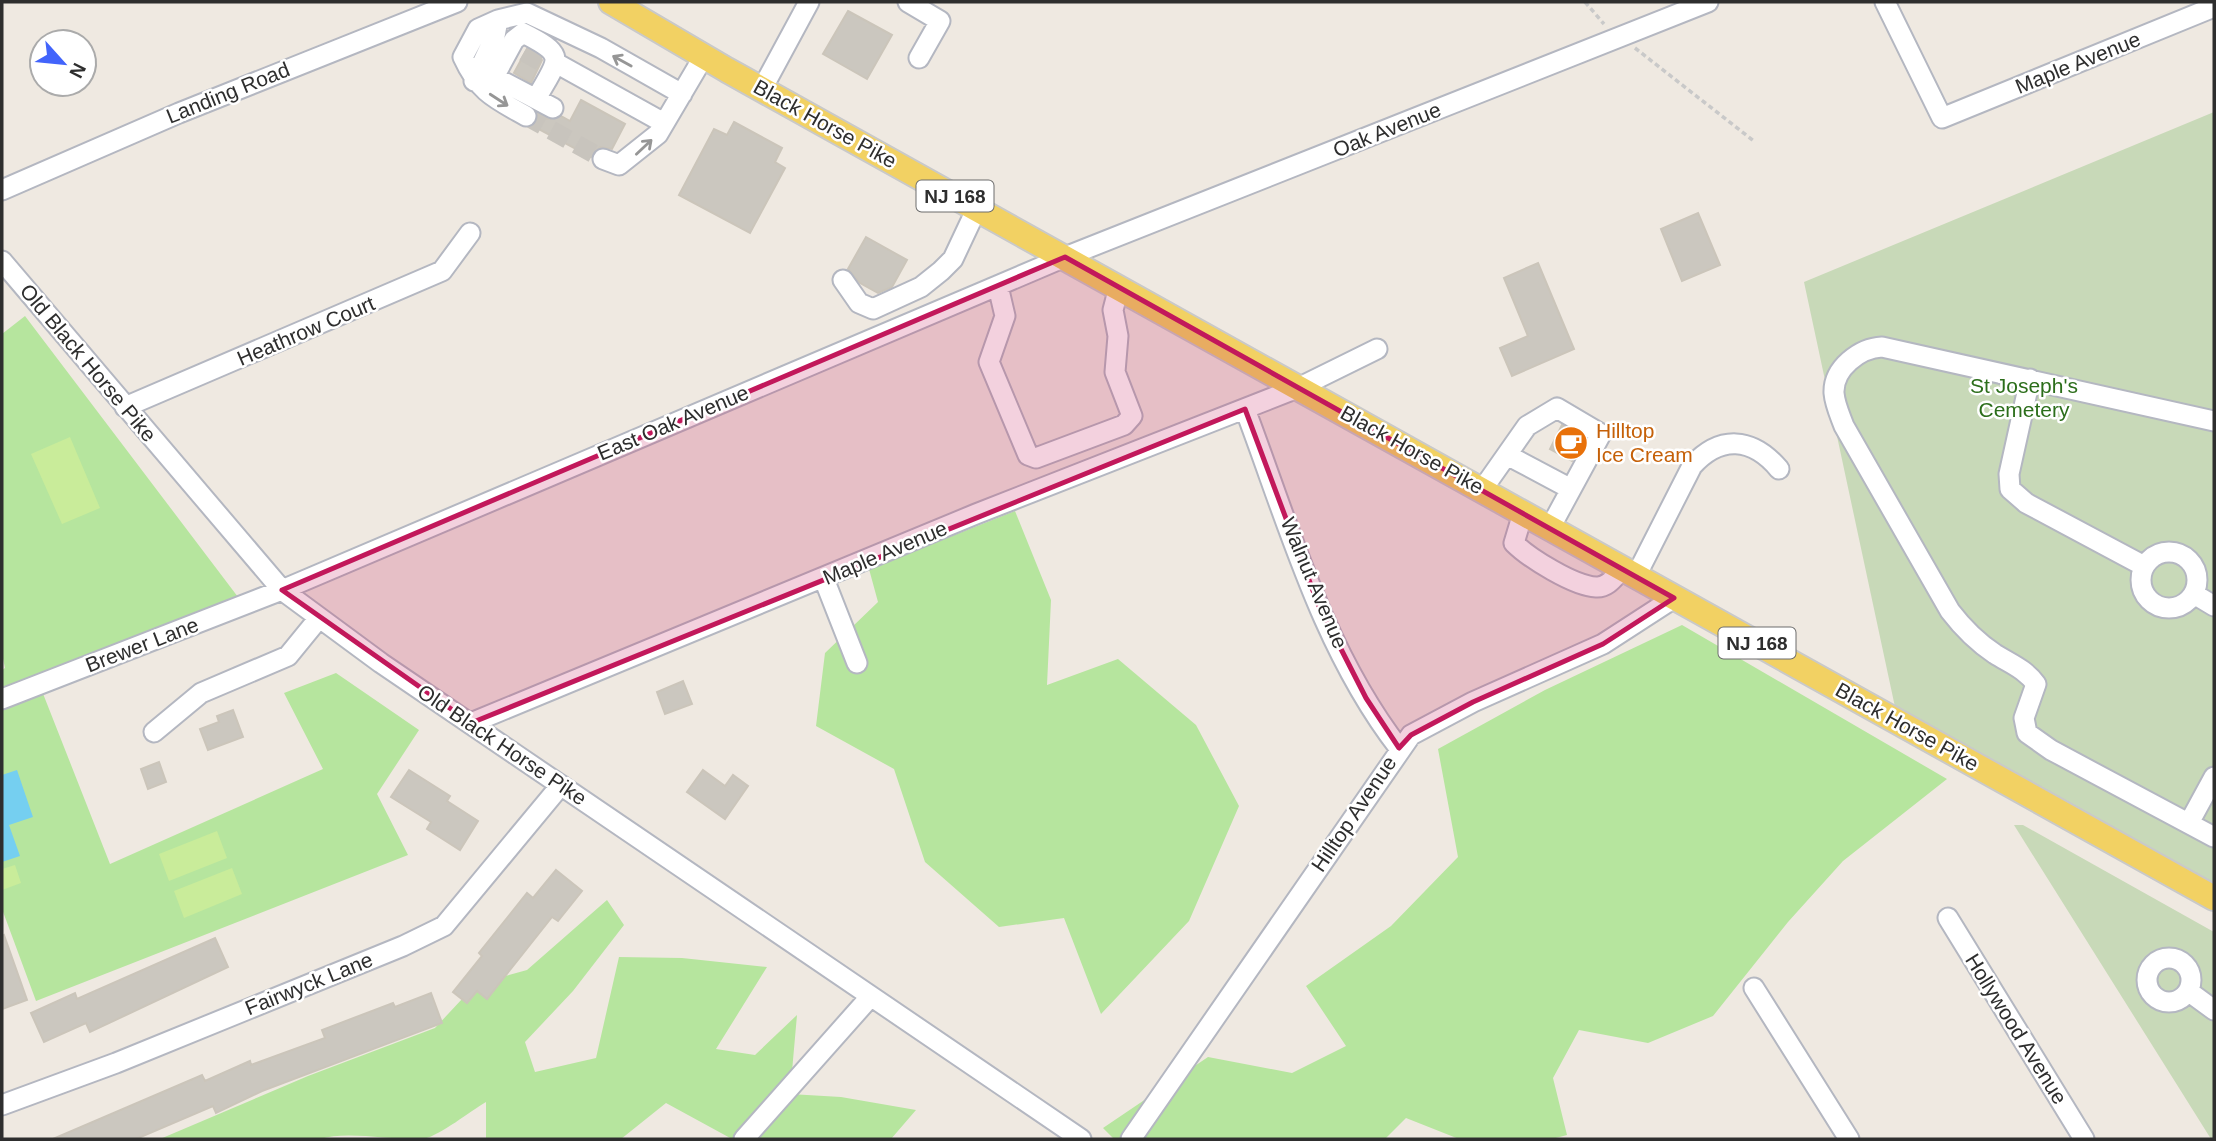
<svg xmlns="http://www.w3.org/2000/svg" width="2216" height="1141" viewBox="0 0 2216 1141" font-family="Arial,sans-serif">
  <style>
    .green { fill: #b6e59e }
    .cemetery { fill: #c8d9b8 }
    .pitch { fill: #c9ec9a }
    .water { fill: #75cff0 }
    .building { fill: #cbc7bf; stroke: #cbc5ba; stroke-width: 2 }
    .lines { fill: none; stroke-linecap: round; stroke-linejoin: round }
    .minor-tunnel { stroke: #c8c4bd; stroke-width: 19; stroke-dasharray: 19 10; stroke-linecap: butt }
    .minor-casing { stroke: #b4b7c1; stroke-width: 23 }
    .major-casing { stroke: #c9c9c9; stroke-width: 28 }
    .path { stroke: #c9c9c9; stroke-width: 3.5; stroke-dasharray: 5 3.5; stroke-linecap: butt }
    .minor { stroke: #fff; stroke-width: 19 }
    .major { stroke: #f2d163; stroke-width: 24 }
    .oneway { stroke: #969696 }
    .marked { fill: #c2185b; fill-opacity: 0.2; stroke: #c2185b; stroke-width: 5; stroke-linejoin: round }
    .labels { text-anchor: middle; stroke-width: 5; stroke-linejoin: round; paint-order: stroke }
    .shield { fill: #fff; stroke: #6d6d6d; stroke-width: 2 }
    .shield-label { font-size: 19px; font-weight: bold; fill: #2e2e2e }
    .street-label { font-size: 21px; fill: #2e2e2e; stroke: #fff }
    .park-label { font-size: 21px; fill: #2c6e1b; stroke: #fff }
    .food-label { font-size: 21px; fill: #c56008; stroke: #fff; text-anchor: start }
  </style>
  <rect width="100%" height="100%" fill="#efe9e1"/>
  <path class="green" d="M25,316L238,597L40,686L110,864L323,769L284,693L336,673L419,730L377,794L408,855L36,1001L2,909V670L5,668L2,654V334Z
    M1015,511L1051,600L1047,685L1118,659L1196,725L1239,806L1189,921L1101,1014L1064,918L999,927L925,862L894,769L816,726L825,653L878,602L869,569Z
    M1682,625L1947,779L1843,861L1788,922L1713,1016L1648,1043L1579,1030L1553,1078L1567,1135L1552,1139H1459L1406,1118L1385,1139H1114L1103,1128L1208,1057L1292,1073L1346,1046L1306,986L1391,926L1458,857L1438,749L1545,690Z
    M607,900L624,925L573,991L525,1042L535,1072L596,1058L619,957L682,958L767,967L716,1049L755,1055L797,1015L790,1094L841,1097L916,1110L891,1139H732L666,1103L621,1139H486V1102C469,1112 442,1134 424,1139C395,1141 347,1130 320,1139H160L308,1076L435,1028L476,984L527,970Z"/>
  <path class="cemetery" d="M2214,112V898L1898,721L1804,282Z
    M2014,825H2023L2214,932V1139H2211Z"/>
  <path class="pitch" d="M70,437L100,508L62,524L31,454Z
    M217,831L227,858L169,881L159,854Z
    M15,865L21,883L2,890V869Z
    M232,868L242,894L184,918L174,891Z"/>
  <path class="water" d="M17,770L33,817L9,825L20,856L2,862V775Z"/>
  <path class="building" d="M848,11L892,35L867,79L823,54Z
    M527,49L542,60L531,83L514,73Z
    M581,100L625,124L612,149L600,147L591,157L533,126L538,114L548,119L561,116L570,121Z
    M734,122L782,148L775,162L785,168L750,233L679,195L714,129L727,135Z
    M1698,213L1720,265L1682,281L1661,229Z
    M866,237L907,260L892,287L878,293L860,283L848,269Z
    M1538,263L1574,349L1512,376L1500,348L1528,336L1504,278Z
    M1562,425L1585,439L1572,461L1550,449Z
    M683,681L692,704L665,714L657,692Z
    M233,710L243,737L208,750L200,729L219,722L217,716Z
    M159,762L166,782L148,789L141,769Z
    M409,770L450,796L447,801L478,821L460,850L427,829L431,822L391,797Z
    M703,770L725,786L733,775L748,786L725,819L687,792Z
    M556,870L582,891L558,921L552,917L487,999L477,991L467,1003L453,992L482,956L479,953L527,893L533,898Z
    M4,935L27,1000L2,1009V936Z
    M215,938L228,967L90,1032L86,1023L44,1042L31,1013L75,993L77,999Z
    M431,993L442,1023L262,1091L216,1113L213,1106L136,1139H53L202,1075L205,1081L250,1061L251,1065L325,1038L322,1030L393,1003L395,1007Z"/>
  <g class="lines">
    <path class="minor-tunnel" d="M524,52L543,63
      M526,116L603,159"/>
    <g class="minor-casing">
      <path id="minor" d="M908,2L940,21L919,58
        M1885,2L1942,118L2214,7
        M498,20L478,29L463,57C479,92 494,98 526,116
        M523,33C569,56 558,59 536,99L494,77L514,40Z
        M556,63L664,123
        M474,81L495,36L498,20L527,13L601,48L682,94
        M762,89L809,2
        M536,99L553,108
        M603,159L619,165L658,134L704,56
        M2,190L179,113L457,2
        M2,261L282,590L381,663L1081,1139
        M843,280L859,303L873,309L921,287L941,271L953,259L977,208
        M998,286L1005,316L989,362L1028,455L1036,458L1124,425L1132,416L1115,372L1118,336L1113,310L1119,287
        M2030,379L2009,474L2010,489L2026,503L2144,566
        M125,407L442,271L470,233
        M1245,409C1288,523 1323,650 1399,748
        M2214,421L1882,347C1860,348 1833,368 1834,393C1835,405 1840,415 1844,426L1950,611C1963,628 1977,642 1995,654C2011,664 2025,669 2036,684L2024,718L2027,733L2051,750L2214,837
        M1507,455L1571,489
        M1482,490L1527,426L1557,408L1601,434L1550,528
        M1523,513L1514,543C1529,558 1574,586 1596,587C1608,588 1615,576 1622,569
        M2141 580a28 28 0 1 1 56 0a28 28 0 1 1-56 0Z
        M1636,576L1692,466C1720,435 1752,437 1779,469
        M824,579L857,663
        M2194,594L2214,606
        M2,699L282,590L1065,257L1708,2
        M471,723L976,514L1300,387L1377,349
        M154,732L201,693L288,656L319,618
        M2189,823L2214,777
        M1948,918L2084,1139
        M2147 980a22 22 0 1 1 44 0a22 22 0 1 1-44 0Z
        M1754,988L1849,1139
        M2188,991L2214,1010
        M2,1105L116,1063L403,946L444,926L561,785
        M744,1139L871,996
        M1131,1139L1411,735L1473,702L1603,644L1674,598"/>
    </g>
    <g class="major-casing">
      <path id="major" d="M611,2L727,70L2214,898"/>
    </g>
    <path class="path" d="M1585,2L1604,24
      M1635,48L1755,142"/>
    <use href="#minor" class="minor"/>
    <use href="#major" class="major"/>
  </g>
  <defs><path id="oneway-shaft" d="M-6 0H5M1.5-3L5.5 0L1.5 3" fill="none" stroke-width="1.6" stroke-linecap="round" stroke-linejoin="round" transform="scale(1.75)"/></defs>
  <g class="oneway">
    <use href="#oneway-shaft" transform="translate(622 61) rotate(-151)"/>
    <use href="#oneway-shaft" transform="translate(499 100) rotate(33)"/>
    <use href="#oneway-shaft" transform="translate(644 147) rotate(-43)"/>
  </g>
  <path class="marked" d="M1065,257L1674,598L1603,644L1473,702L1411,735L1399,748L1366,698L1318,604L1245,409L471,723L282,590Z"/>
  <defs>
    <g id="cafe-disc" transform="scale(1.75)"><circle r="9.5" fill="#e8710a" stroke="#fff"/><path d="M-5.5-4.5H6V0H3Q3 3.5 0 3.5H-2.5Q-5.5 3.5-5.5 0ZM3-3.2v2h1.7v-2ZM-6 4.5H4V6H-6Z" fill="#fff"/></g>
  </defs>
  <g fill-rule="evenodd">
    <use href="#cafe-disc" x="1571" y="443"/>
  </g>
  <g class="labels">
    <g class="shield">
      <rect x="916.5" y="180.5" width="77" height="31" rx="5"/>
      <rect x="1718.5" y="627.5" width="77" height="31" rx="5"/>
    </g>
    <g class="shield-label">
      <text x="955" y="203">NJ 168</text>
      <text x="1757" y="650">NJ 168</text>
    </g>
    <g class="street-label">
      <text transform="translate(2078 63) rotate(-22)" y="7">Maple Avenue</text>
      <text transform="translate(228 93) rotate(-22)" y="7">Landing Road</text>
      <text transform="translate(825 124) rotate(29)" y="7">Black Horse Pike</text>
      <text transform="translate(1387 130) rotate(-22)" y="7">Oak Avenue</text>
      <text transform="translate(306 331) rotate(-23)" y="7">Heathrow Court</text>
      <text transform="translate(88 363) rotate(50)" y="7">Old Black Horse Pike</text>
      <text transform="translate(673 423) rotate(-23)" y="7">East Oak Avenue</text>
      <text transform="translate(1412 450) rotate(29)" y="7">Black Horse Pike</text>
      <text transform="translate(885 553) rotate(-23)" y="7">Maple Avenue</text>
      <text transform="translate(1314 583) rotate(67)" y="7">Walnut Avenue</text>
      <text transform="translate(142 645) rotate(-21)" y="7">Brewer Lane</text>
      <text transform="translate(1907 727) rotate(29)" y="7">Black Horse Pike</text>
      <text transform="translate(502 745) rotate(34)" y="7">Old Black Horse Pike</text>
      <text transform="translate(1354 814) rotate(-56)" y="7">Hilltop Avenue</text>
      <text transform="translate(309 984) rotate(-22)" y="7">Fairwyck Lane</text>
      <text transform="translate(2016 1029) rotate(58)" y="7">Hollywood Avenue</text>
    </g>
    <g class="park-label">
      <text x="2024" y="393">St Joseph's<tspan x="2024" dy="24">Cemetery</tspan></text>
    </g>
    <g class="food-label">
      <text x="1596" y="438">Hilltop<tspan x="1596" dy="24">Ice Cream</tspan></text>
    </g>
  </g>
  <rect width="2216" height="1141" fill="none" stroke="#2e2e2e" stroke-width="7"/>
  <g transform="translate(63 63) rotate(117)"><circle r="33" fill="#ffffff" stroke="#ababab" stroke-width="2"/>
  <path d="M0-5L12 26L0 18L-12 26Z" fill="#4264fb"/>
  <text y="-10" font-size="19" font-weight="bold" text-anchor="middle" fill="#2e2e2e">N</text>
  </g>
</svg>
